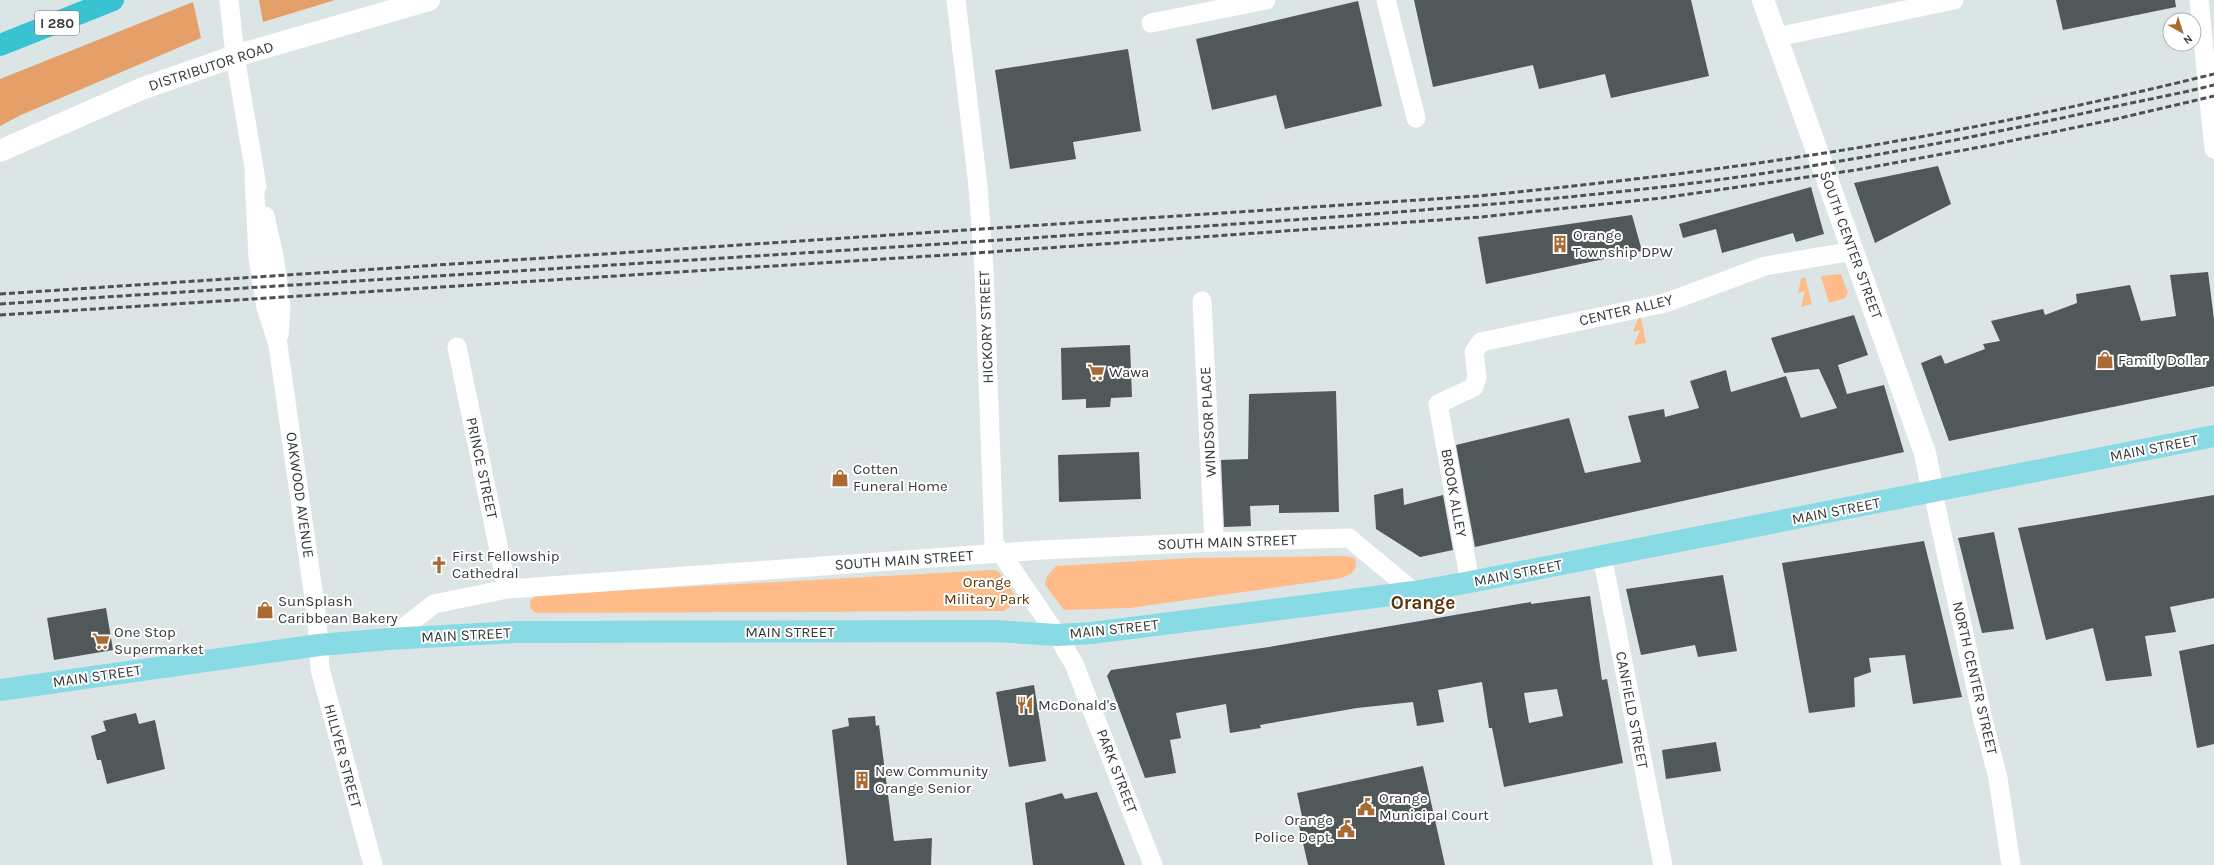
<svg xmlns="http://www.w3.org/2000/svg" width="2214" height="865" viewBox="0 0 2214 865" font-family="Karla,sans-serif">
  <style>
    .green { fill: #ffbc88 }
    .forest { fill: #e59f68 }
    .building { fill: #515859; fill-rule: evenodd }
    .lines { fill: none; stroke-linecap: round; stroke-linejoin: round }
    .minor { stroke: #fff; stroke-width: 19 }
    .secondary { stroke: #fff; stroke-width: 22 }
    .primary { stroke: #88dbe4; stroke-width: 22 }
    .motorway { stroke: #39c3d2; stroke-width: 22 }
    .rail { stroke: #4d5152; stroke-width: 3; stroke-dasharray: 6 3; stroke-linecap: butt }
    .labels { text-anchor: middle; stroke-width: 4; stroke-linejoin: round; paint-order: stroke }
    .shield { fill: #fff; stroke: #727475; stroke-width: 1 }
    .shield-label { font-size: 14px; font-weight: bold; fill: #36393a }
    .street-label { font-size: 15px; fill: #36393a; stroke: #fff }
    .poi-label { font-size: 15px; fill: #36393a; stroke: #fff; text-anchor: start }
    .park-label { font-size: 15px; fill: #5f3205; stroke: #fff }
    .district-label { font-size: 19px; font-weight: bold; fill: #5d3209; stroke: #fff }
  </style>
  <rect width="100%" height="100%" fill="#dce5e6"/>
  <path class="green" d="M1841,274L1848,293L1845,298L1829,303L1821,276Z
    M1805,277L1812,304L1801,307L1805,291L1798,293L1801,279Z
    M1640,313L1646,343L1634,345L1640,330L1633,332Z
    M1346,556L1355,558L1356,567L1352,573L1342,578L1130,608L1064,610L1045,585L1047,576L1056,566L1191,558Z
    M994,570L998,571L1016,597V602L1004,611L536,613L530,608V601L536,595Z"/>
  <path class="forest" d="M259,0H335L263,22Z
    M193,2L201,38L21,115L0,126V79Z"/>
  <path class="building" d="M1414,0H1691L1709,76L1611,98L1605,74L1539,89L1533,65L1433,87Z
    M2056,0H2175L2176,7L2063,30Z
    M1358,1L1382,106L1285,129L1276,95L1212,110L1196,39Z
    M1128,49L1141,131L1073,142L1076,159L1010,169L995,70Z
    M1938,166L1951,204L1875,243L1854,183Z
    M1811,187L1824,234L1796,242L1793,233L1722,253L1716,229L1683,238L1679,224Z
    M1632,215L1642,251L1486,284L1478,237Z
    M2208,272L2214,319V386L1949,441L1921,363L1941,355L1945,364L1985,349L1983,344L2000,341L1991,321L2043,309L2045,315L2077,303L2076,294L2130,285L2141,321L2176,316L2170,275Z
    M1854,315L1868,355L1838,365L1847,394L1884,385L1904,452L1475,547L1456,445L1569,418L1585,473L1641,462L1628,416L1664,409L1665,417L1699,408L1690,381L1726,370L1731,392L1786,376L1801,418L1837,408L1819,369L1784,373L1771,338Z
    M1130,345L1132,397L1111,398L1110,407L1086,408V399L1062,400L1061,348Z
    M1336,391L1339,512L1279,513V505L1250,506L1251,526L1224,527L1221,460L1248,459L1249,394Z
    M1139,452L1141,499L1059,502L1058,455Z
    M1403,488L1404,505L1443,495L1453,550L1420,557L1376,529L1374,495Z
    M2214,495V598L2170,607L2176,632L2145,636L2152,676L2106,681L2093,628L2046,640L2018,528Z
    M1994,532L2014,629L1982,633L1958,538Z
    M1924,541L1962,697L1913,704L1905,655L1869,658L1871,672L1854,678L1855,707L1809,713L1782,563Z
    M1723,575L1737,651L1698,657L1695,645L1641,655L1626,589Z
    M1590,596L1602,680L1607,679L1623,763L1504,787L1492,728H1489L1482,682L1438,690L1444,722L1417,726L1413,702L1357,708L1282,721L1260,725L1261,728L1230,733L1226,704L1176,713L1181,738L1170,740L1176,773L1145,778L1107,676L1111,670L1269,647L1531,602V604ZM1557,689L1563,716L1529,723L1524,693Z
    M106,608L113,650L54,660L47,618Z
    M2214,644V744L2197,748L2179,651Z
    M1034,685L1046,761L1009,767L996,692Z
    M136,713L139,724L155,720L165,769L107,784L101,760H97L91,736L106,731L103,721Z
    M875,716L876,726L879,725L894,841L932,838L931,865H847L832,730L849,726L848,718Z
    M1716,742L1721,771L1666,779L1662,750Z
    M1423,766L1445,865H1308L1298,821H1303L1297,793Z
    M1097,792L1125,865H1033L1025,803L1062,793L1065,799Z"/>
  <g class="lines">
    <path class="minor" d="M229,0L235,56L257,186
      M956,0L978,186L984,270L994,543L1057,635L1074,664L1153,865
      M1386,0L1416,118
      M2199,0L2214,149
      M1151,23L1266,0
      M1777,37L1954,0
      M254,174L258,258L266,307L278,345L317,619L320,669L373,865
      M265,216L274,256L281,305L279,335
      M1202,301L1214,542
      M457,347L507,589
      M1933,493L1983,720L1998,778L2011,865
      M1602,556L1663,865
      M1470,582L1438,404L1474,387L1477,377L1474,352L1481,342L1665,303L1765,266L1853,251
      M389,639L434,604L507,589L1042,550L1214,542L1349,538L1414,592"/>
    <path class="secondary" d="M1763,0L1925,453L1933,493
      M0,151L141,89L235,56L429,0"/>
    <path class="primary" d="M0,690L319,645L389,639L515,632L993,631L1057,635L1092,633L1414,592L1470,582L2214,436"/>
    <path class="motorway" d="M0,45L113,0"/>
    <path class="rail" d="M0,294L1479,196C1584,185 1688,174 1792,158C1934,137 2075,108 2214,74
      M0,304C372,279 745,258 1117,232C1296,220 1475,208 1653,188C1801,171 1948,143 2094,111C2134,102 2174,95 2214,85
      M0,315L962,254L1481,217L1662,198L1856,170L1991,145L2116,119L2214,96"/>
  </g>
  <defs>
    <g id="building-bare" transform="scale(1.38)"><path d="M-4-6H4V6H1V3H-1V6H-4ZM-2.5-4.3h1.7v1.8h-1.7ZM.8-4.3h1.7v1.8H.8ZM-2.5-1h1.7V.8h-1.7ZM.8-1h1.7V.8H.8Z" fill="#aa6a33" stroke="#fff" stroke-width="2.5" paint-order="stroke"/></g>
    <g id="shop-bare" transform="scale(1.38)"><path d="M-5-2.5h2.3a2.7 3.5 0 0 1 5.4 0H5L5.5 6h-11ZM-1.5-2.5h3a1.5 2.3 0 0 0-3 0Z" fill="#aa6a33" stroke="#fff" stroke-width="2.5" paint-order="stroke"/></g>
    <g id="supermarket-bare" transform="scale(1.38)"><path d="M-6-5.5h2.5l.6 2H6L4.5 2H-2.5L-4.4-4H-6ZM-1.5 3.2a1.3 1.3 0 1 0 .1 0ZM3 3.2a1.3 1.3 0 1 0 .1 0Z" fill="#aa6a33" stroke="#fff" stroke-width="2.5" paint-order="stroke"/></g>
    <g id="church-bare" transform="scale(1.38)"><path d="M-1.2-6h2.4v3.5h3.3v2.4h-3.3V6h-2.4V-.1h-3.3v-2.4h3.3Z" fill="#aa6a33" stroke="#fff" stroke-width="2.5" paint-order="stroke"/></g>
    <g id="restaurant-bare" transform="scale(1.38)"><path d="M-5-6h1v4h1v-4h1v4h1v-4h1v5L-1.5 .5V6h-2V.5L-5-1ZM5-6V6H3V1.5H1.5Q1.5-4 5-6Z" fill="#aa6a33" stroke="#fff" stroke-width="2.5" paint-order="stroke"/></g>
    <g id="civic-bare" transform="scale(1.38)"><path d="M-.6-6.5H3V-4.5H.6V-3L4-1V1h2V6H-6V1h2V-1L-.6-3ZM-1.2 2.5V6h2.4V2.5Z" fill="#aa6a33" stroke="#fff" stroke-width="2.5" paint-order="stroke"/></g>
  </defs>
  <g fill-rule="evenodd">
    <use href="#building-bare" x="1560" y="244"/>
    <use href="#shop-bare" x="2105" y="360"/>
    <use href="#supermarket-bare" x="1096" y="372"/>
    <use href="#shop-bare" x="840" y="478"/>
    <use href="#church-bare" x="439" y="565"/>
    <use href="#shop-bare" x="265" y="610"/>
    <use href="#supermarket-bare" x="101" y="641"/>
    <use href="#restaurant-bare" x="1025" y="705"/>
    <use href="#building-bare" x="862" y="780"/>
    <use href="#civic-bare" x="1366" y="807"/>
    <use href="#civic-bare" x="1346" y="829"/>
  </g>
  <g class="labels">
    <rect class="shield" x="35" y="11" width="44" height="24" rx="3"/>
    <g class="shield-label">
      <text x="57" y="28">I 280</text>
    </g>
    <g class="street-label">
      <text transform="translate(211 66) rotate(-18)" y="5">DISTRIBUTOR ROAD</text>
      <text transform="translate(1851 245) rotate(70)" y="5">SOUTH CENTER STREET</text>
      <text transform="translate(1626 310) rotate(-13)" y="5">CENTER ALLEY</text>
      <text transform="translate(986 327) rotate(-92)" y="5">HICKORY STREET</text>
      <text transform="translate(1208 422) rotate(-93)" y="5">WINDSOR PLACE</text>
      <text transform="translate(2154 448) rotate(-11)" y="5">MAIN STREET</text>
      <text transform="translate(482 468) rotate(78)" y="5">PRINCE STREET</text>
      <text transform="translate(1454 493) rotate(80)" y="5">BROOK ALLEY</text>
      <text transform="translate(300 495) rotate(82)" y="5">OAKWOOD AVENUE</text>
      <text transform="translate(1836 511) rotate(-11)" y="5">MAIN STREET</text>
      <text transform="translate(1227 542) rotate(-2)" y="5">SOUTH MAIN STREET</text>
      <text transform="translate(904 560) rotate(-4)" y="5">SOUTH MAIN STREET</text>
      <text transform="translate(1518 573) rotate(-11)" y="5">MAIN STREET</text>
      <text transform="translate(1114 629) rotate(-6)" y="5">MAIN STREET</text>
      <text x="790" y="637">MAIN STREET</text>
      <text transform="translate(466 635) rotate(-3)" y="5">MAIN STREET</text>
      <text transform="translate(97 676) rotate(-8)" y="5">MAIN STREET</text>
      <text transform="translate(1975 678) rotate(77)" y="5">NORTH CENTER STREET</text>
      <text transform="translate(1632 710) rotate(79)" y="5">CANFIELD STREET</text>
      <text transform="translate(343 756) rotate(75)" y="5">HILLYER STREET</text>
      <text transform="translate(1117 771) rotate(69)" y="5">PARK STREET</text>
    </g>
    <g class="poi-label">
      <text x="1573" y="240">Orange<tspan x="1573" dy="17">Township DPW</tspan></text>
      <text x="2118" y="365">Family Dollar</text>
      <text x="1109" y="377">Wawa</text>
      <text x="853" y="474">Cotten<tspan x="853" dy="17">Funeral Home</tspan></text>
      <text x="452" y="561">First Fellowship<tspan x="452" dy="17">Cathedral</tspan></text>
      <text x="278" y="606">SunSplash<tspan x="278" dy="17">Caribbean Bakery</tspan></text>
      <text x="114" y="637">One Stop<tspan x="114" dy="17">Supermarket</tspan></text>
      <text x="1038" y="710">McDonald's</text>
      <text x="875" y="776">New Community<tspan x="875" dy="17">Orange Senior</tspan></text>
      <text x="1379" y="803">Orange<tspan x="1379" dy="17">Municipal Court</tspan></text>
      <text x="1333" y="825" text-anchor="end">Orange<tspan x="1333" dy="17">Police Dept.</tspan></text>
    </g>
    <g class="park-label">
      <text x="987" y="587">Orange<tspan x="987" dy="17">Military Park</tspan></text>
    </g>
    <g class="district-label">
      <text x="1423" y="609">Orange</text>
    </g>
  </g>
  <g transform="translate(2182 32) rotate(141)"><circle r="19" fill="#ffffff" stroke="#afb0b0"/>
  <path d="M0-3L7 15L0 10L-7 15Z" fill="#aa6a33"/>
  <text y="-6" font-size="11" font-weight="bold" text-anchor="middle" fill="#36393a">N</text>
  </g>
</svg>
